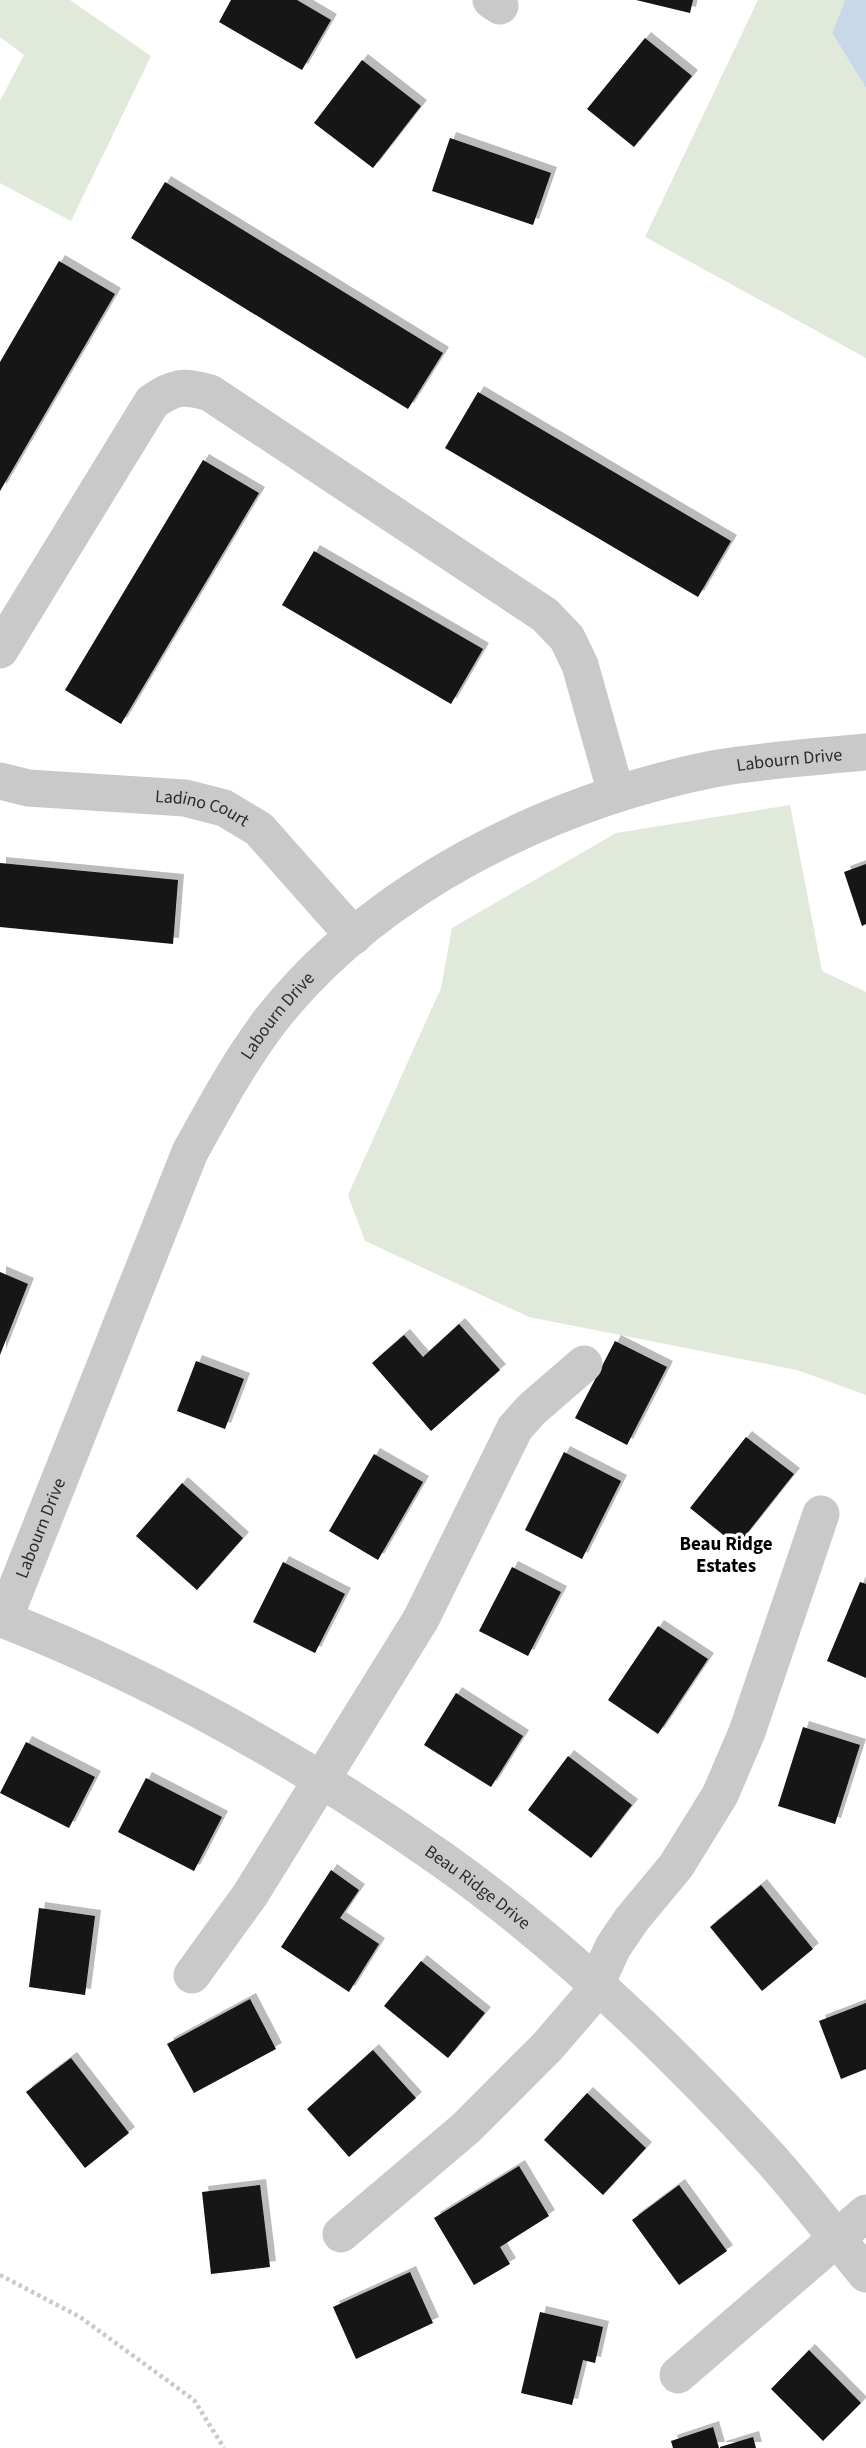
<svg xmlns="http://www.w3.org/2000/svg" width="866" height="2448" viewBox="0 0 866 2448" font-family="'Source Sans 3',sans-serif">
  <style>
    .green { fill: #e1e9da }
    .water { fill: #c7d9e9 }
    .building { fill: #131313; filter: url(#shadow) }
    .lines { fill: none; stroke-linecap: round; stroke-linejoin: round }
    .path { stroke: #c9c9c9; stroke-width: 4.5; stroke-dasharray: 3.5 3.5; stroke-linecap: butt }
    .minor { stroke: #c9c9c9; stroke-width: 37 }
    .labels { text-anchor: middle; stroke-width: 7; stroke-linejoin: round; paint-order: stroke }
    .street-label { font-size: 18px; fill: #2c2c2c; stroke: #fff }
    .neighbourhood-label { font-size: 19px; font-weight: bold; fill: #000; stroke: #fff }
  </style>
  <defs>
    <filter id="shadow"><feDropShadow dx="6" dy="-6" stdDeviation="0" flood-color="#0004"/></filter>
  </defs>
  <rect width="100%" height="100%" fill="#fff"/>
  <path class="green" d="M0,0H70L151,56L71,221L0,183V101L24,55L0,37Z
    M758,0H845L832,33L866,88V358L645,237Z
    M790,805L822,971L866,992V1395L797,1370L529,1317L365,1241L348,1195L441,988L452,928L616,833Z"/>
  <path class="water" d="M845,0H866V88L832,33Z"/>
  <path class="building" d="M231,0H297L331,20L302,70L219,22Z
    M636,0H693L690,13Z
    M645,38L692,76L634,147L587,109Z
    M362,60L421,106L373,168L314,123Z
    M450,138L551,173L533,225L432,191Z
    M165,182L443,353L408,409L131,238Z
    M59,261L115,294L0,491V362Z
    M478,392L731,541L698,597L445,448Z
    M203,460L259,493L121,724L65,690Z
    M314,551L483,649L451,704L282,605Z
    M0,863L178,880L173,944L0,927Z
    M866,864V924L862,926L844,872Z
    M0,1272L28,1284L0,1355Z
    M459,1324L500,1370L431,1431L372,1363L404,1335L423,1357Z
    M615,1341L667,1367L627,1445L575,1418Z
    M196,1361L244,1379L225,1429L177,1411Z
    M746,1437L794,1474L737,1546L690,1508Z
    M564,1452L621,1481L582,1559L525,1530Z
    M374,1454L423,1482L378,1560L329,1531Z
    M182,1483L243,1538L197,1590L136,1536Z
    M283,1562L345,1594L315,1653L253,1622Z
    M512,1567L561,1592L528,1656L479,1631Z
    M860,1582L866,1584V1678L827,1661Z
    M658,1626L708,1659L658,1734L608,1700Z
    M456,1693L523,1736L491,1787L424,1745Z
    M803,1727L860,1745L835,1824L778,1806Z
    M26,1742L95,1777L69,1828L0,1793Z
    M568,1756L632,1805L591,1858L528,1810Z
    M146,1778L222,1817L194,1871L118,1832Z
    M331,1870L359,1890L340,1918L379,1944L349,1992L281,1947Z
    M761,1885L813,1949L762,1991L710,1927Z
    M39,1908L95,1916L85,1995L29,1987Z
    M421,1961L485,2013L448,2058L384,2006Z
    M250,1999L276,2049L194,2093L167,2044Z
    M866,2003V2069L841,2079L819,2021Z
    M373,2050L416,2098L349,2157L307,2109Z
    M71,2058L129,2133L85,2168L26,2092Z
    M587,2093L646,2148L603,2195L544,2140Z
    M519,2166L549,2216L500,2247L510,2264L474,2285L434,2218Z
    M260,2185L270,2267L211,2274L202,2192Z
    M679,2185L727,2251L679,2285L632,2220Z
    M410,2272L433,2323L356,2359L333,2307Z
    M540,2312L603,2327L595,2363L583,2360L572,2405L521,2393Z
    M809,2350L861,2403L823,2441L771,2389Z
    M713,2427L719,2448H673L671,2441Z
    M753,2437L756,2448H720V2447Z"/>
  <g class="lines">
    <path class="path" d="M0,2275L80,2317L194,2400L224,2448"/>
    <g class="minor">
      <path d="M491,0L500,6"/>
      <path d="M0,650L152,402C175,386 184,385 210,393L545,615L567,638L580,665L616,793"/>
      <path id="s1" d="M0,781L28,788L185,798L224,808L259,829L354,936"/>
      <path id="s2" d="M0,1618C156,1679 303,1762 440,1858C558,1941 674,2053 771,2159C804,2196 834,2236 866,2274"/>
      <path id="s3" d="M4,1619L190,1152C215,1107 239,1062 270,1021C375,887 549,802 713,769C763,760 815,757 866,752"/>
      <path d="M192,1975L250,1895L421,1619L515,1428L532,1409L584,1364"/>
      <path d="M341,2234L466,2128L547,2047L590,1997L613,1947L632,1919L676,1866L720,1795L747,1732L821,1514"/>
      <path d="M678,2375L866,2213"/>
    </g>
  </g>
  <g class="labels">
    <g class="street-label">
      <text dy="6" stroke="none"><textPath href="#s3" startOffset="1253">Labourn Drive</textPath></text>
      <text dy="6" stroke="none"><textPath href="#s1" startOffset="205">Ladino Court</textPath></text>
      <text dy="6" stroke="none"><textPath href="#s3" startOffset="665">Labourn Drive</textPath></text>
      <text dy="6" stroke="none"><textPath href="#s3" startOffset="98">Labourn Drive</textPath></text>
      <text dy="6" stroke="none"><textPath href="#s2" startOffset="550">Beau Ridge Drive</textPath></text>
    </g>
    <g class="neighbourhood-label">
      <text x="726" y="1550">Beau Ridge<tspan x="726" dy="22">Estates</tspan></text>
    </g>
  </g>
</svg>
